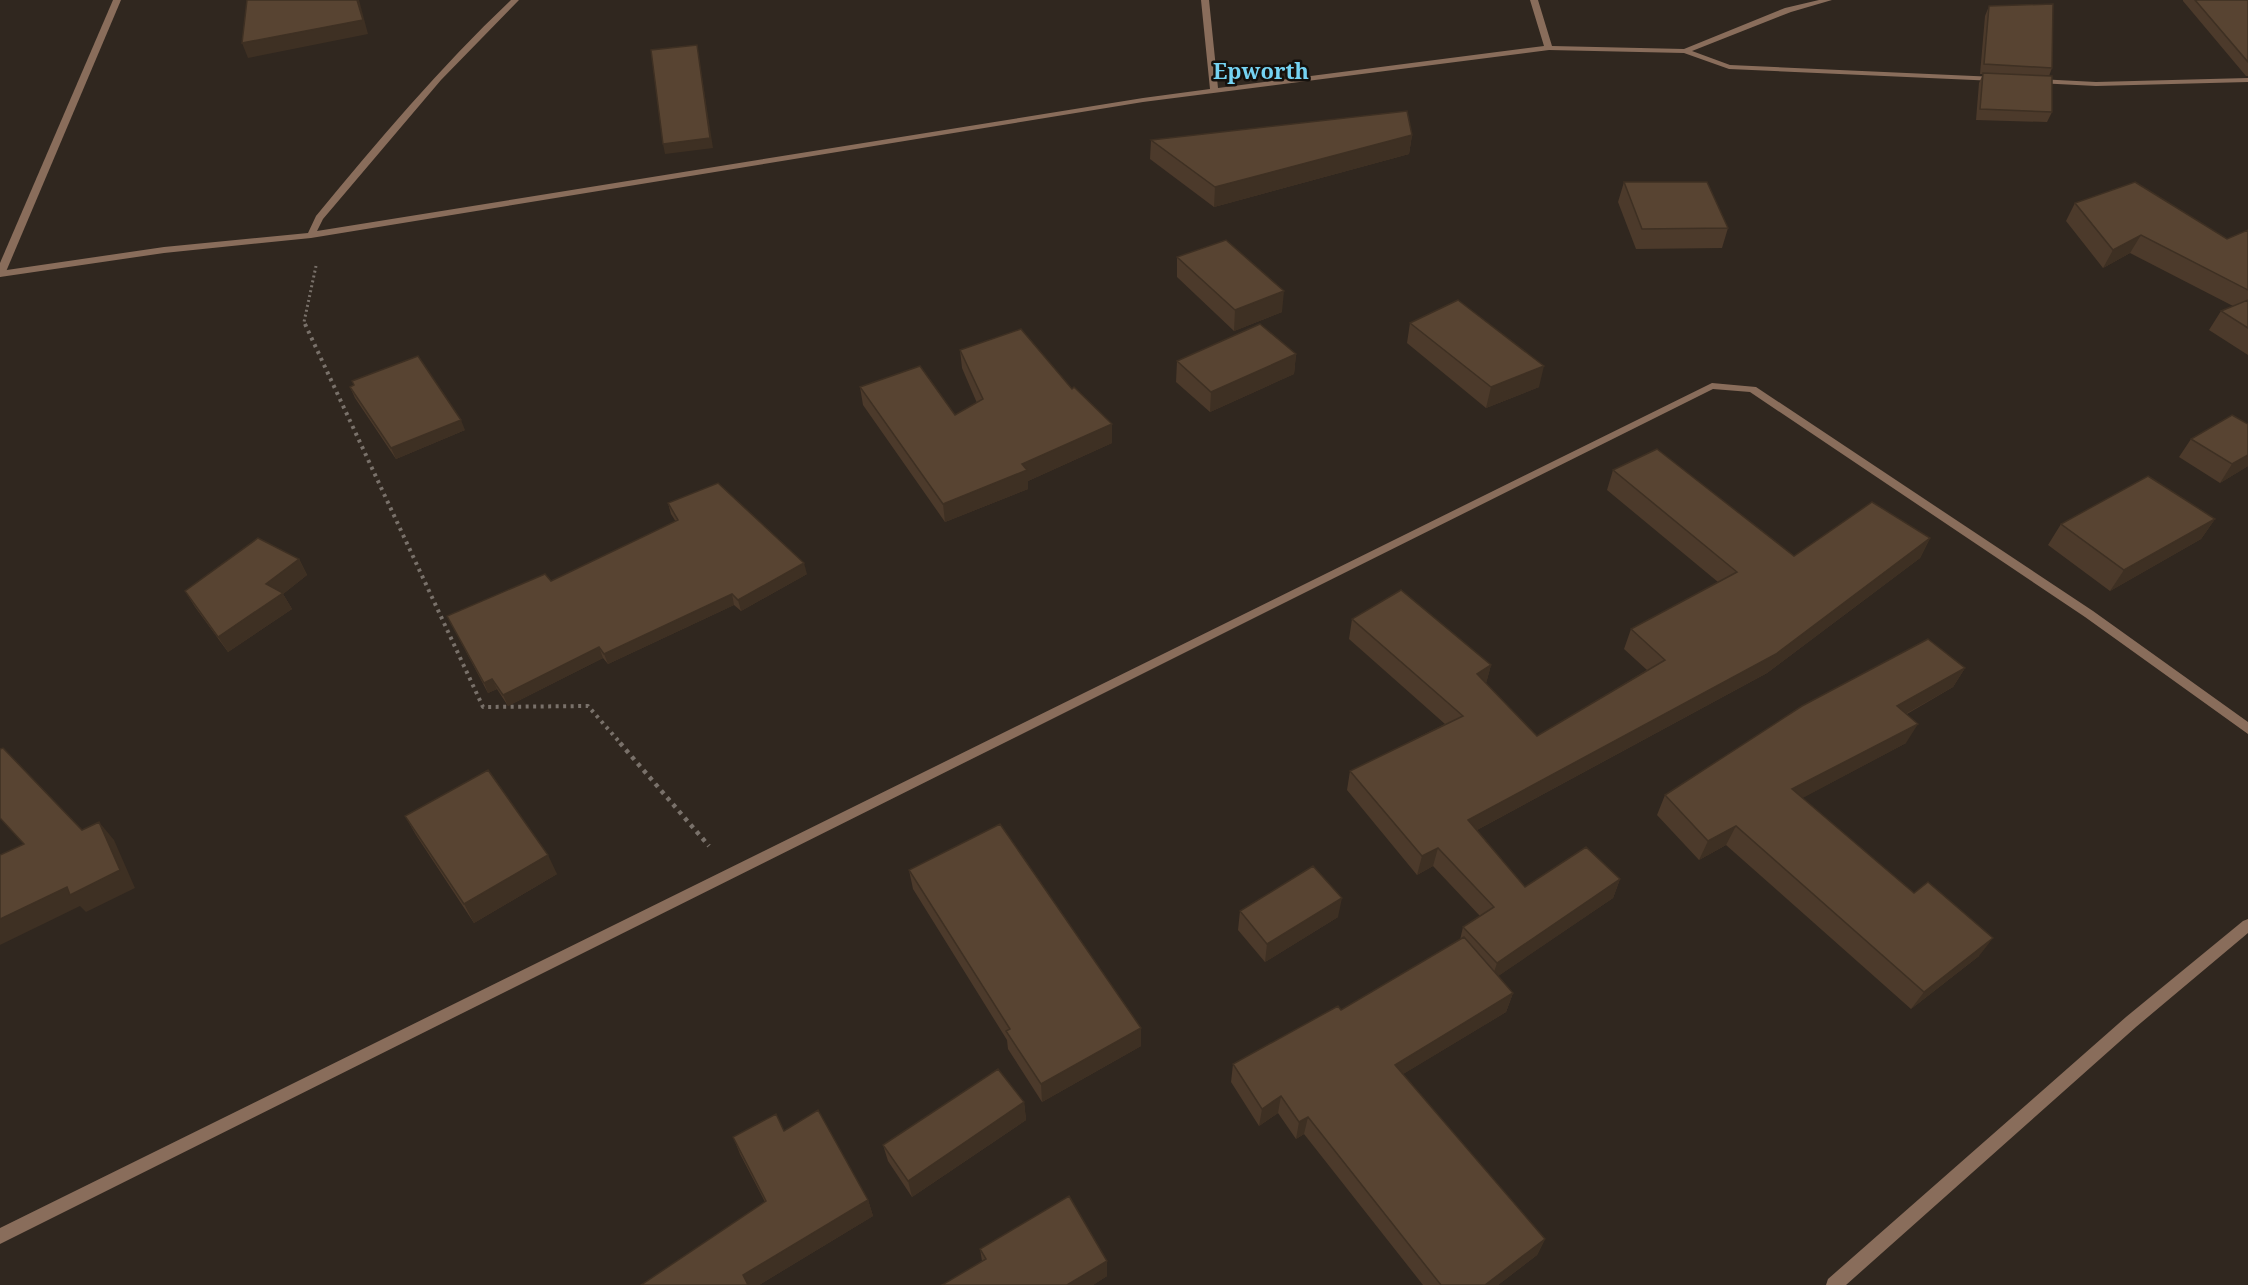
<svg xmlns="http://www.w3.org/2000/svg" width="2248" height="1285" viewBox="0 0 2248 1285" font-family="'Noto Serif',serif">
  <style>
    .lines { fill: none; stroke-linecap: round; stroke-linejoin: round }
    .path-far2 { stroke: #79716a; stroke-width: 3; stroke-dasharray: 2 3; stroke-linecap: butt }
    .path-far1 { stroke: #79716a; stroke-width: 4; stroke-dasharray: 3 4.5; stroke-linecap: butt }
    .path { stroke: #79716a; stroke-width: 4.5; stroke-dasharray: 4 5; stroke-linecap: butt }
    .service { fill: #896d5b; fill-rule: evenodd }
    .minor { fill: #896d5b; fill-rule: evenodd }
    .wall { fill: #4c3a2b }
    .shaded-wall { fill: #3e3023 }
    .building { fill: #584432; stroke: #3e3023; stroke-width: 1.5 }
    .labels { text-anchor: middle; stroke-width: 5; stroke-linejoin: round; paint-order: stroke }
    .far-district-label { font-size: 22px; font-weight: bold; fill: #75d3f3; stroke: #15110d }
  </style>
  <rect width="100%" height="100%" fill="#30271f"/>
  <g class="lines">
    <path class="path-far2" d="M306,326L304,322L316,266"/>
    <path class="path-far1" d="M305,324L483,707L588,706L622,745"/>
    <path class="path" d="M620,743L709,846"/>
    <path class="service" d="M113,0H121L5,274L0,277V263Z"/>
    <path class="minor" d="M511,0H519L441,80L323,219L317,231L1143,98L1210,89L1201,0H1209L1218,88L1544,46L1530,0H1538L1552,46L1684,49L1785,8L1819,0H1832L1791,12L1692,51L1730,65L1996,77L2000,79L1996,81L1729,69L1684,53L1549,50L1143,102L311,238L164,253L0,277V271L164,247L308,233L316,216C378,141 440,67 511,0Z
      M2248,78V82L2096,86L2038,83L2034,81L2038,79L2096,82Z
      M1712,383L1756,387L2093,611L2248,722V734L2085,617L1750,392L1713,389L0,1244V1228Z
      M2248,919V933L2136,1027L1846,1285H1826L1828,1279L2126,1017L2243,921Z"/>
  </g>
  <path class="wall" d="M2183,0H2248V76H2246L2183,1Z
    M1989,6L2052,68L2049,76L2052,112L2047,122L1976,120L1979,83L1983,74H1980L1985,16Z
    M1412,135L1409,154L1214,207L1150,159L1151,140Z
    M1624,182L1728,228L1722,248L1636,249L1618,202Z
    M2075,203L2227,239L2248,230V355L2209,330L2221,311L2233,306L2130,253L2103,268L2066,221Z
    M1177,257L1282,312L1234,331L1177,277Z
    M1410,323L1539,387L1486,408L1407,343Z
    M960,350L1112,443L1028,481V489L945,522L863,405L860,387L955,415L977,403L962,368Z
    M1296,354L1294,374L1210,412L1176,382L1177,361Z
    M352,381L465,430L396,459L355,398L350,387L354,385Z
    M2247,424L2248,466L2220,483L2179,457L2191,439Z
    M1613,470L1794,556L1930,538L1920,558L1767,673L1477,830L1525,887L1620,879L1613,898L1498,976L1513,993L1506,1012L1403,1074L1545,1239L1537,1255L1498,1285H1423L1304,1134L1296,1139L1278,1113L1259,1126L1231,1082L1233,1064L1341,1010L1460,940L1463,927L1480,916L1433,866L1417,875L1347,790L1350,771L1445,724L1349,639L1352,619L1491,665L1486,683L1537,736L1647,670L1624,649L1631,629L1718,582L1607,490Z
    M668,503L807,574L741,611L734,605L608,664L603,658L508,706L497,689L488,693L447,616L551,581L676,522L671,514Z
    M2215,519L2201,539L2110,591L2048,545L2061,524Z
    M299,559L307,575L283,594L292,609L228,652L195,607L185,591Z
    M1965,668L1953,687L1907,714L1906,743L1802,798L1979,956L1911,1009L1726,845L1699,860L1657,815L1665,795Z
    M405,816L557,874L474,923L416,835Z
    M909,870L1141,1046L1042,1102L1008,1049L1007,1040L913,889Z
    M1240,911L1338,917L1265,962L1238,930Z
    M1024,1102L1026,1120L912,1197L888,1161L883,1145Z
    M784,1131L868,1200L873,1216L759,1285H641L765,1202L740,1154L733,1137Z
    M980,1249L1107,1276L1093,1285H942L982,1261Z"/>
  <path class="shaded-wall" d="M357,0H359L368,34L248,58L242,43Z
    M697,45L713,148L665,154L663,144Z
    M1412,135L1409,154L1214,207L1215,187Z
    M2141,235L2130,253L2103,268L2113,250Z
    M1284,291L1282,312L1234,331L1235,310Z
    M1296,354L1294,374L1210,412L1211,392Z
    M1544,366L1539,387L1486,408L1491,387Z
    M461,420L465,430L396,459L391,448Z
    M1112,424V443L1028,481V489L945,522L943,504L1022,464Z
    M2248,455V466L2220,483L2232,464Z
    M2215,519L2201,539L2110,591L2124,570Z
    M1930,538L1920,558L1767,673L1462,838L1468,820Z
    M299,559L307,575L283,594L292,609L228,652L218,637L266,584Z
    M804,563L807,574L741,611L738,600Z
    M732,594L734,605L608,664L604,654Z
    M599,647L603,658L508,706L503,695Z
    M1491,665L1486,684L1477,674Z
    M1965,668L1953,687L1886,725L1897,706Z
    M492,679L497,689L488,693L484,683Z
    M1918,724L1906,743L1782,809L1792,789Z
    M99,822L114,840L135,888L86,912L80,906L0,945V919Z
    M1736,826L1726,845L1699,860L1708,841Z
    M1438,848L1433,866L1417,875L1422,856Z
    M548,855L557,874L474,923L464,904Z
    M1620,879L1613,898L1491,981L1497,963Z
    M1342,898L1338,917L1265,962L1267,944Z
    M1993,938L1979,956L1911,1009L1924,992Z
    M1513,993L1506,1012L1390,1082L1395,1065Z
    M1141,1028V1046L1042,1102L1041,1084Z
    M1281,1096L1278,1113L1259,1126L1262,1109Z
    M1024,1102L1026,1120L912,1197L908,1181Z
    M1308,1117L1304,1134L1296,1139L1299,1122Z
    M868,1200L873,1216L759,1285H747L743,1275Z
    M1545,1239L1537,1255L1498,1285H1485Z
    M1107,1261V1276L1093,1285H1067Z"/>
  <path class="building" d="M247,0H357L363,20L242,43Z
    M2195,0H2248V62Z
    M2053,4L2052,68L1984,64L1989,6Z
    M697,45L710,138L663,144L651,50Z
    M1983,73L2052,76V112L1980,109Z
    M1407,111L1412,135L1215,187L1151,140Z
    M1624,182H1707L1728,228L1642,229Z
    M2135,182L2227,239L2248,230V290L2141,235L2113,250L2075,203Z
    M1226,240L1284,291L1235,310L1177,257Z
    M1458,300L1544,366L1491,387L1410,323Z
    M2248,300V328L2221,311Z
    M1260,324L1296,354L1211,392L1177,361Z
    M1021,329L1072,389L1074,387L1112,424L1022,464L1027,470L943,504L860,387L920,366L955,415L983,399L960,350Z
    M418,356L461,420L391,448L350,387L354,385L352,381Z
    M2232,415L2248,424V455L2232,464L2191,439Z
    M1657,449L1794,556L1872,502L1930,538L1776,654L1468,820L1525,887L1586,847L1620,879L1497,963L1463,927L1494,907L1438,848L1422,856L1350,771L1463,716L1352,619L1401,590L1491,665L1477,674L1537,736L1665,660L1631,629L1737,572L1613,470Z
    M2148,476L2215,519L2124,570L2061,524Z
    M718,483L804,563L738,600L732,594L604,654L599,647L503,695L492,679L484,683L447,616L545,574L551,581L678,520L668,503Z
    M258,538L299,559L266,584L283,593L218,637L185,591Z
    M1928,639L1965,668L1897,706L1918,724L1792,789L1914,893L1928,882L1993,938L1924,992L1736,826L1708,841L1665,795L1802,706Z
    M3,748L82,830L99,822L120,870L70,895L67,887L0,919V855L24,844L0,818V749Z
    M488,770L548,855L464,904L405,816Z
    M1000,824L1141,1028L1041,1084L1006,1031L1010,1029L909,870Z
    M1313,866L1342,898L1267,944L1240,911Z
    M1464,937L1513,993L1395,1065L1545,1239L1485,1285H1441L1308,1117L1299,1122L1281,1096L1262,1109L1233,1064L1338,1006L1341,1010Z
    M998,1069L1024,1102L908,1181L883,1145Z
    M818,1110L868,1200L743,1275L748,1285H641L766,1201L733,1137L776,1114L784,1131Z
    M1069,1196L1107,1261L1067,1285H942L986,1259L980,1249Z"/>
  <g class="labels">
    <g class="far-district-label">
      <text x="1261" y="79">Epworth</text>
    </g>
  </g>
</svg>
